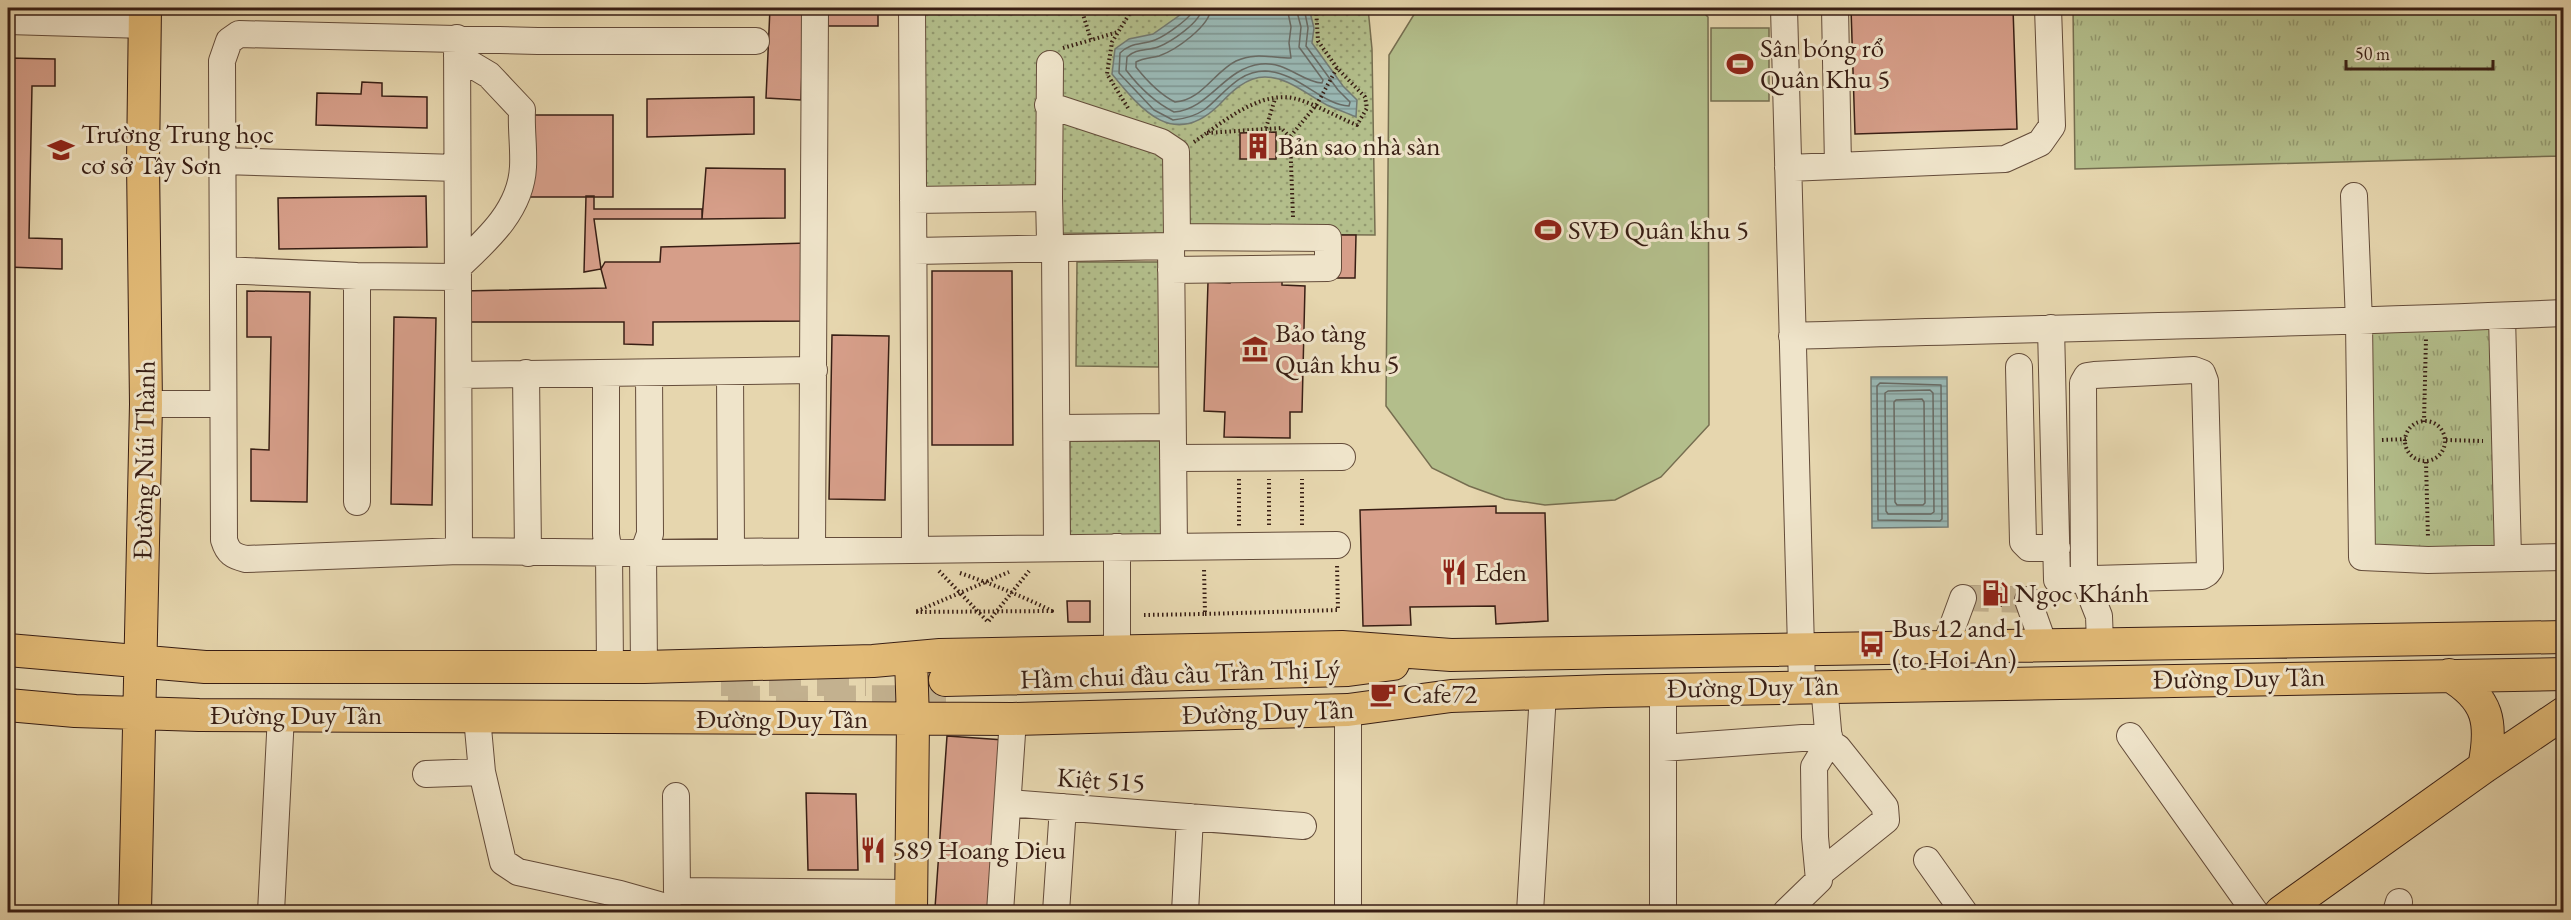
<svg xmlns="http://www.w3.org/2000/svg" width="2571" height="920" viewBox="0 0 2571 920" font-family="'EB Garamond',serif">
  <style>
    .grass { fill: url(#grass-tufts); stroke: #766e50; stroke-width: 1.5 }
    .park { fill: url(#park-dots); stroke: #766e50; stroke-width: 1.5 }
    .pitch { fill: #b3be8b; stroke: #766e50; stroke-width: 1.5 }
    .water { fill: url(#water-rules); stroke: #727a73; stroke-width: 1.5 }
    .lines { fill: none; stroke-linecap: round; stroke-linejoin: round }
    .shore { stroke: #686a64; stroke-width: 1.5 }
    .building { fill: #d69e89; stroke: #381e14; stroke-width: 1.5 }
    .minor-tunnel { stroke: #c3b18f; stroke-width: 26; stroke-dasharray: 26 13; stroke-linecap: butt }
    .major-tunnel { stroke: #c3b18f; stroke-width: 32; stroke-dasharray: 32 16; stroke-linecap: butt }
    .minor-casing { stroke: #644c3a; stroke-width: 28 }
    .major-casing { stroke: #381e14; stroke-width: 34 }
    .path { stroke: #381e14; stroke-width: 4; stroke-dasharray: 1.5 3; stroke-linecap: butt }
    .minor { stroke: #efe4ca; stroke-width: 26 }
    .major { stroke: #e3bb77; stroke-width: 32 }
    .labels { text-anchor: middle; stroke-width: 6; stroke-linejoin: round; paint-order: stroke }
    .poi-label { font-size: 27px; fill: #381e14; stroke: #efe4ca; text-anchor: start }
    .street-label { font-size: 27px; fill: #381e14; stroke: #efe4ca }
  </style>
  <defs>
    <pattern id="grass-tufts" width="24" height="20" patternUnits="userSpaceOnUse" patternTransform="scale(1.5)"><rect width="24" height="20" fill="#b3be8b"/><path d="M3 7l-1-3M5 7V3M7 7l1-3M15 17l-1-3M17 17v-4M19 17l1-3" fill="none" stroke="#939a70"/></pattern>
    <pattern id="park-dots" width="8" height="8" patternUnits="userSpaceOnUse" patternTransform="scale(1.5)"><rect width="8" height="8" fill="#b3be8b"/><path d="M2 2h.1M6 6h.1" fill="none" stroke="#939a70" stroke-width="1.8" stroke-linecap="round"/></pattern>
    <pattern id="water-rules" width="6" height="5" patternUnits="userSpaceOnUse" patternTransform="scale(1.5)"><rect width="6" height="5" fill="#99b7b3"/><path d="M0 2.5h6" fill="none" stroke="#7e9490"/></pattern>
  </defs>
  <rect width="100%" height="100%" fill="#e6d6ae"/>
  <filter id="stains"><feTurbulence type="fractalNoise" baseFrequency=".00333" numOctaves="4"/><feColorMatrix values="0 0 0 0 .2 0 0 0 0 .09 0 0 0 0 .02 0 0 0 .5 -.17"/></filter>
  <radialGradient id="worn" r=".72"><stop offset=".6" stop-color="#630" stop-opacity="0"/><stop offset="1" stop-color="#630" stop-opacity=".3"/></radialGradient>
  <path class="grass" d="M2073,8H2563V156L2075,169Z
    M2502,316L2508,558L2362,557L2359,322Z"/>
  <path class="park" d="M904,8H1368L1372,49L1375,235L1057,233L1056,194L904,192Z
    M1077,262H1159V367L1076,366Z
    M1070,441H1164V536H1070Z"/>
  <path class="pitch" d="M1418,8H1699L1708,17L1709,425L1661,477L1615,500L1545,505L1505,499L1469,486L1432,468L1386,406L1389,55Z
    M1711,28H1769V101H1711Z"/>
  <path class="water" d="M1190,8H1309L1314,28L1312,43L1343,86L1357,100L1356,117C1347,113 1336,109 1327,105C1307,95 1288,77 1265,77C1246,77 1231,92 1219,105C1174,149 1142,111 1112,74L1115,49L1129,39L1153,34Z
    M1871,377H1947L1948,527L1872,528Z"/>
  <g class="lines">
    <path class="shore" d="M1194,8C1193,17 1165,36 1155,40C1142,45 1131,42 1120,53L1119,73L1154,110L1173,120C1183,119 1195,116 1204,110C1223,96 1237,71 1265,71C1298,72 1322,105 1349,106L1350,102L1338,90L1306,46L1308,28L1304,8
      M1202,8C1201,22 1171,42 1158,47C1147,51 1136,48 1127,57L1126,70C1139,87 1154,102 1174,112C1210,109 1224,68 1261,64C1286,61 1302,82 1322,83L1323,80L1299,47L1301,27L1296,8
      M1211,8C1210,26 1176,50 1159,56C1151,58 1143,58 1136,62V67C1147,81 1159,94 1175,102C1201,101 1214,72 1236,61C1255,52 1272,58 1291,58L1289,43L1291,27L1287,8
      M1880,383L1941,385L1942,519L1940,521L1878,520L1877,386Z
      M1930,390L1933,393L1934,512L1931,514H1888L1886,511L1885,393L1888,391Z
      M1922,399L1924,402L1925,503L1923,505H1897L1895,502L1894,402L1896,400Z"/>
  </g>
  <path class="building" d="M770,8L804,9L801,100L766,98Z
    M828,8H878V26H828Z
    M1851,8H2013L2017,129L1855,134Z
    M8,58L55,59V86H32L29,238L62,239V269L8,267V102L9,91H8Z
    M362,82L382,83V96L427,97V128L316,125L317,93L361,94Z
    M754,97V134L647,137V99Z
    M526,115H613V197H527Z
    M1276,132V159H1240V133Z
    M706,168L785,169V218L702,219Z
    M426,196L427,247L279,249L278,198Z
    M586,196H594V209H702V219H594L601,269L584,272Z
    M1333,235H1356L1355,278H1333Z
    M808,243L812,321L653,322V345L624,344V322H462V291L606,288L601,269L605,262H660L661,247Z
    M932,271H1012L1013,445H932Z
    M1230,272L1282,274V285L1305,286L1302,412H1290V438L1224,437L1225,412L1204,411L1208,282L1230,283Z
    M247,291L310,292L307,502L251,501V449L269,450L271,337H247Z
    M394,317L436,318L432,505L391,504Z
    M832,335L889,336L885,500L829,499Z
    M1496,506V513H1545L1548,621L1496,624L1495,606L1410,607L1411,625L1363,626L1360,510Z
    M1963,586L2028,588V607L1962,605Z
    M1067,601H1090V622H1068Z
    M947,736L1004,740L993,912L935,908Z
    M806,793L856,794L858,870H808Z"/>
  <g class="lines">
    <path class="minor-tunnel" d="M1963,598L2028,600"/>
    <path class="major-tunnel" d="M721,680H866
      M728,702L946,701"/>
    <g class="minor-casing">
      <path id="minor" d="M912,8L915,549
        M1784,8L1802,686
        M1835,8L1838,166
        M8,21L145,25
        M457,38L459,551
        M756,41H538L239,34L229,41L222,61L224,540C228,553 233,556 246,559L459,551L643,553L1337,545
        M457,56L489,75L522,110C521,129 524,148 523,167C521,210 487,240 458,267
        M1050,64L1049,198L1050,241L1055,248L1057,548
        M1048,105L1161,142L1176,152L1177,237L1171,246L1174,547
        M222,161L457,168
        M1788,168L2005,159L2040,143L2052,126L2048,8
        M2354,196L2359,322L2362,557L2428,560L2564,557
        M913,200L1049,198
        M914,251L1171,246
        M223,270L357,276L458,277
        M1171,270L1328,268V238L1177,237
        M357,276V502
        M2502,316L2508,558
        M2051,328L2057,580L2202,576L2207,573L2210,569L2205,381L2202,373L2194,370L2094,375L2087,376L2083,383L2084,578L2099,616L2100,643
        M1792,336C2049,328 2306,324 2564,313
        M2019,367L2023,542L2029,548H2057
        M730,372L731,550
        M526,373L528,553
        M606,373V535L609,552L610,667
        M459,375L814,370
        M146,404H223
        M1058,428L1172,427
        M1173,458L1342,457
        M1117,547V651
        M812,549L815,8
        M2028,600L2044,645
        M1945,647L1963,598
        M644,667L643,553L650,534L649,373
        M1663,689V912
        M477,717L482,772L503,862L518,872L620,894L666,907L670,912
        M2130,736L2255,912
        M1663,748L1829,736
        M426,774L482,772
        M676,796L677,891L911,893
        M1008,803L1303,826
        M1927,860L1964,912
        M1820,873L1886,820L1885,807L1838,748L1829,742L1824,685
        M271,912L281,715
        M1000,912L1013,719
        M1056,912L1063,807
        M1185,912L1190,817
        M1348,912V710
        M1530,912L1543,693
        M1786,912L1819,880L1815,837L1814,767L1829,742
        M2396,912L2399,902"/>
    </g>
    <g class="major-casing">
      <path id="major" d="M8,650L205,667H644L873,661L940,655L1342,647L1451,655L2564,637
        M2449,675C2489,699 2493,723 2484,767
        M945,680L1348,670L1393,664
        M8,705L75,711L199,715L1013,719L1348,710L1451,696L1607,691L2564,674
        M135,912L146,404L143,162L145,8
        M911,912L913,720L911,659
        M2281,912L2484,767L2564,713"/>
    </g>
    <path class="path" d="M1081,8L1091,40L1118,32
      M1063,48L1091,40
      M1128,108L1107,74L1112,42L1133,8
      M1266,128L1275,99
      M1207,133L1281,128L1290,137
      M1194,142C1222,123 1260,89 1297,99C1317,105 1337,117 1357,125L1367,108L1365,97L1337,68L1318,41L1316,8
      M1293,217L1290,137L1317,104L1337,68
      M2405 441a20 20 0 1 1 40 0a20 20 0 1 1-40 0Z
      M2424,422L2426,338
      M2382,440L2406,439
      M2446,440L2483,441
      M2426,462L2428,538
      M1239,479V526
      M1269,525V479
      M1302,525V479
      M939,571L988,622L1029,571
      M960,573C992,584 1022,596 1052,611L915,612L1009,572
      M1205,614L1338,610L1337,564
      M1144,615L1205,614L1204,568"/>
    <use href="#minor" class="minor"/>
    <use href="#major" class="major"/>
  </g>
  <defs>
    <g id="stadium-bare" transform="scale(2.07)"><path d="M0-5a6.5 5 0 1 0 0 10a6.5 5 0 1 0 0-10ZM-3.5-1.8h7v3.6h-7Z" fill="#8f2418" stroke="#efe4ca" stroke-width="2.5" paint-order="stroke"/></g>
    <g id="building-bare" transform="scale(2.07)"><path d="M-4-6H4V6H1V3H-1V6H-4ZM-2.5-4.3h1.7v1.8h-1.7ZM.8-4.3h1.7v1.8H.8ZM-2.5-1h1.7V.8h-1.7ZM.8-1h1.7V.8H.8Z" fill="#8f2418" stroke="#efe4ca" stroke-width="2.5" paint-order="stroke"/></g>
    <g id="school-bare" transform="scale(2.07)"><path d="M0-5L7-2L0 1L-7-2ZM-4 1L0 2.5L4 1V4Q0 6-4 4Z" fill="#8f2418" stroke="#efe4ca" stroke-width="2.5" paint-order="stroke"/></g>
    <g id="museum-bare" transform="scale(2.07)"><path d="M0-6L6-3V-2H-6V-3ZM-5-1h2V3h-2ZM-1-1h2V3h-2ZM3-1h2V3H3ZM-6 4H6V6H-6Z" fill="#8f2418" stroke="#efe4ca" stroke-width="2.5" paint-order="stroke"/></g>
    <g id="restaurant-bare" transform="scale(2.07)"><path d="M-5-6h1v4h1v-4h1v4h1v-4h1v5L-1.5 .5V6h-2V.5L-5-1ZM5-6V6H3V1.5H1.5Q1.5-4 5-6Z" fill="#8f2418" stroke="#efe4ca" stroke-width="2.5" paint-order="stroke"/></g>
    <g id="fuel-bare" transform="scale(2.07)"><path d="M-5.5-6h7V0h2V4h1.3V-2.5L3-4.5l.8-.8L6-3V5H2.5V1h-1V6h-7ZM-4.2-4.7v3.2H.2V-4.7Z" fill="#8f2418" stroke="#efe4ca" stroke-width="2.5" paint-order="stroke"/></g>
    <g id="bus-bare" transform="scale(2.07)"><path d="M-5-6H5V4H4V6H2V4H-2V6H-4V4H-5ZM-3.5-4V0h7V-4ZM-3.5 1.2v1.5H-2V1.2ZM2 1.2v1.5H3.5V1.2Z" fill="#8f2418" stroke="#efe4ca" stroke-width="2.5" paint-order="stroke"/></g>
    <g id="cafe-bare" transform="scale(2.07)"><path d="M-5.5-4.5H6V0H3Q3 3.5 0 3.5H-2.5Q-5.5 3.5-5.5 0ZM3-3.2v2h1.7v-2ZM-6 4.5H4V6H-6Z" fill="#8f2418" stroke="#efe4ca" stroke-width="2.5" paint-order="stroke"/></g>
  </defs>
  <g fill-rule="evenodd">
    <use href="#stadium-bare" x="1740" y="64"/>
    <use href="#building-bare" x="1258" y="146"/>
    <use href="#school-bare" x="61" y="150"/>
    <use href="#stadium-bare" x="1548" y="230"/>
    <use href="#museum-bare" x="1255" y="349"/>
    <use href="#restaurant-bare" x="1454" y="572"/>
    <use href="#fuel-bare" x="1995" y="593"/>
    <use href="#bus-bare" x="1872" y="644"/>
    <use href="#cafe-bare" x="1383" y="694"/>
    <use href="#restaurant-bare" x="873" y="850"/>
  </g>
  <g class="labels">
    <g class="poi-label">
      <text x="1760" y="57">Sân bóng rổ<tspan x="1760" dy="31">Quân Khu 5</tspan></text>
      <text x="81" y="143">Trường Trung học<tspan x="81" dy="31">cơ sở Tây Sơn</tspan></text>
      <text x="1278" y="155">Bản sao nhà sàn</text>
      <text x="1568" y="239">SVĐ Quân khu 5</text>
      <text x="1275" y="342">Bảo tàng<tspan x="1275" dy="31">Quân khu 5</tspan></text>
      <text x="1474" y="581">Eden</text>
      <text x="2015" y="602">Ngọc Khánh</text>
      <text x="1892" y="637">Bus 12 and 1<tspan x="1892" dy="31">(to Hoi An)</tspan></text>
      <text x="1403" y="703">Cafe72</text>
      <text x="893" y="859">589 Hoang Dieu</text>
    </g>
    <g class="street-label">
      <text transform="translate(144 460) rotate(-89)" y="9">Đường Núi Thành</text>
      <text transform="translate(1180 674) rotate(-2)" y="9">Hầm chui đầu cầu Trần Thị Lý</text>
      <text transform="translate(2239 678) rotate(-1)" y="9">Đường Duy Tân</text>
      <text transform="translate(1753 687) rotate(-1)" y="9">Đường Duy Tân</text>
      <text transform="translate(1268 712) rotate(-2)" y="9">Đường Duy Tân</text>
      <text x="296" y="724">Đường Duy Tân</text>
      <text x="782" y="728">Đường Duy Tân</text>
      <text transform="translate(1101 780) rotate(4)" y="9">Kiệt 515</text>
    </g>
  </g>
  <rect width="2571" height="920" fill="none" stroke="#e6d6ae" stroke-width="30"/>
  <rect x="9" y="9" width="2553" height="902" fill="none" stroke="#381e14" stroke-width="3"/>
  <rect x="15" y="15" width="2541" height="890" fill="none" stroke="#381e14" stroke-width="1.5"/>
  <path d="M2346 60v9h147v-9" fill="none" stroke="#381e14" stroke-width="3"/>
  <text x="2355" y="60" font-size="18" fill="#381e14" stroke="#efe4ca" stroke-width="4.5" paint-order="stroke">50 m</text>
  <rect width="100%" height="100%" filter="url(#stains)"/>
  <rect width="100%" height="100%" fill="url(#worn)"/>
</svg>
